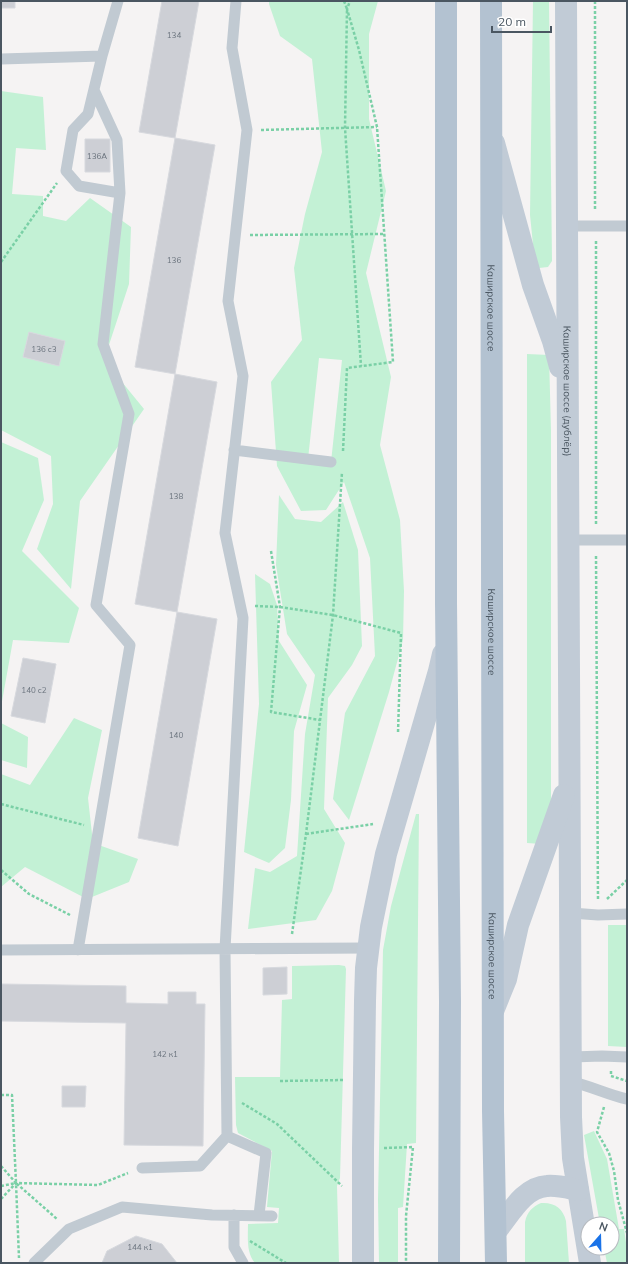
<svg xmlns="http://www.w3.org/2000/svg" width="628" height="1264" viewBox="0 0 628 1264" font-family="Mulish,sans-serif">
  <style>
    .green { fill: #c3f1d5; fill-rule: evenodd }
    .building { fill: #cdcfd5; stroke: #d7d9de }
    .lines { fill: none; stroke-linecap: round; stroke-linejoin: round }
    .path { stroke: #7ad0a6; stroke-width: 2.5; stroke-dasharray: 3 2; stroke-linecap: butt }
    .lane { stroke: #c1cad2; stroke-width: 11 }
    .secondary { stroke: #c1cbd6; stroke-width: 22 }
    .primary { stroke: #b3c2d1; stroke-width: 22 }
    .labels { text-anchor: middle; stroke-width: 3; stroke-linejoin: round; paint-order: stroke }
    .number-label { font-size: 8px; fill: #6b747e }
    .street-label { font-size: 10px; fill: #4a5661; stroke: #fff }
  </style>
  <rect width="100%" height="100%" fill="#f5f3f3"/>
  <path class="green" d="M269,1H378L369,34V119L386,191L366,273L391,377L380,445L400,520L404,591L403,640L389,692L349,820L333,799L345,713L375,656L370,558L344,482L326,510L301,511L277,466L271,382L302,340L294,268L305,214L322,152L312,59L280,36L269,4ZM319,358L342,360L331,462L308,459Z
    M533,1H549L552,261L548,267L539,268L535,264L530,215Z
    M1,91L43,97L46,150L16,148L12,194L43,196V216L66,221L90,198L131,227L129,284L104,360L144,409L80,501L71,589L37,549L53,504L51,456L1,430ZM29,332L65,341L59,366L23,357Z
    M527,354L549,355L551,431V811L541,844L527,843Z
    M1,442L38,458L44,500L22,551L79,608L69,643L13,640L1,707Z
    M279,495L295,519L321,522L343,502L358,550L362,646L352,665L328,698L324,809L345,843L332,891L316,920L248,929L255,868L270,872L297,856L305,734L315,675L287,634L276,565Z
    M255,574L270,584L277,605L279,641L307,685L294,731L291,800L285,848L269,863L244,852L259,704Z
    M74,718L102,730L88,798L93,843L138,859L129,882L87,899L25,867L1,887V774L30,785Z
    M1,723L28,737L27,768L1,760Z
    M416,814H419L416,1143L407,1144L403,1207L398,1208V1263H379L378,1200L383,950L391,906Z
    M608,925H627V1047L608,1046Z
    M339,965L345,966L346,969L340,1178L337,1186L339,1263H255C246,1253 248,1236 248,1224L278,1223L279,1208L267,1207L272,1151L238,1133L236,1125L235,1077H280L282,1000L292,999V966Z
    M594,1131L607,1159L619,1229H624L627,1249V1263H607L604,1248H612V1224H600L584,1135Z
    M541,1203C554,1202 563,1208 566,1221L569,1263H525V1222C527,1212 532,1207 541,1203Z"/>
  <path class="building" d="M1,1H15V8H1Z
    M162,1H199L175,138L139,132Z
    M175,138L215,145L175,374L135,367Z
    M85,139H110V172H85Z
    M29,332L65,341L59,366L23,357Z
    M175,374L217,382L177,612L135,604Z
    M177,612L217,619L178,846L138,838Z
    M23,658L56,664L45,723L11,716Z
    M287,967V994L263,995V968Z
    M1,984L126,986V1003L168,1004V992H196V1004H205L203,1146L124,1145L126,1023L1,1021Z
    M62,1086H86L85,1107H62Z
    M136,1236L162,1244L177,1263H102L107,1251Z"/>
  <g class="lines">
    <path class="path" d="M344,1L347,9L345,128L361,366
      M595,1V210
      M261,130L377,127
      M250,235L384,234
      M596,241V526
      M1,262L57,183
      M343,451L347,368L393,362L377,127L359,50L347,9L350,1
      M271,551L280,607L271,712L320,720
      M596,556L598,901
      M255,606L280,607L333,615L401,633L398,733
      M1,804L84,825
      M306,834L373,824
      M1,870L29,894L70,915
      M607,899L627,880
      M292,934L306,834L333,615L342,472
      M611,1071V1076L627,1081
      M280,1081L344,1080
      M1,1095H12L16,1183L57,1219
      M242,1103L277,1124L342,1186
      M604,1107L597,1132L609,1153L614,1171L618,1200L627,1233
      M384,1148L413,1147L406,1216V1263
      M1,1166L16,1183L19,1258
      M1,1186L16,1183
      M1,1199L16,1183L98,1185L128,1173
      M250,1241L286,1263"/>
    <path class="lane" d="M1,59L102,56
      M94,90L117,140L120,193
      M567,226H627
      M234,450L331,462
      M569,540H627
      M571,913L598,915L627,914
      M1,950L369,948
      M78,950L130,645L96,605L129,414L103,344L120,193L79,186L66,171L73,130L88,114L102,56L118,1
      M572,1057L602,1056L627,1057
      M572,1082C591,1086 608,1095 627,1099
      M227,1136L266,1153L259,1215
      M142,1168L200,1166L227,1136L225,949L243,618L225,533L243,376L228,301L247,130L232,48L236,1
      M234,1215V1247L243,1263
      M34,1263L69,1229L122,1207L212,1215L272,1216"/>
    <g class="secondary">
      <path id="s1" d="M566,1L571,1117L573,1158L590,1263"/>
      <path d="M494,143L533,285L553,341L560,367"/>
      <path d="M493,1011L506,979L518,925L564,795"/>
      <path d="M496,1231C510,1214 524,1187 547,1186C557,1185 568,1188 578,1190"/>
      <path d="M363,1263V1149L365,1001L366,968L371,927L386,854L439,671L443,654"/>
    </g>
    <g class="primary">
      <path d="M446,1V603L450,1001L449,1263"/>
      <path id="s2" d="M491,1L493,1111L496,1263"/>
    </g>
  </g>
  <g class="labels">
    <g class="number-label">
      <text x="174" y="38">134</text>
      <text x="97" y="159">136А</text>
      <text x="174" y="263">136</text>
      <text x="44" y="352">136 с3</text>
      <text x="176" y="499">138</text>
      <text x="34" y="693">140 с2</text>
      <text x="176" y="738">140</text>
      <text x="165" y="1057">142 к1</text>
      <text x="140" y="1250">144 к1</text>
    </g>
    <g class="street-label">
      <text dy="4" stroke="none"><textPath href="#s2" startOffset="307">Каширское шоссе</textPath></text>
      <text dy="4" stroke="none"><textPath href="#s1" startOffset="390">Каширское шоссе (дублёр)</textPath></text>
      <text dy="4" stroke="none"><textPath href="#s2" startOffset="631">Каширское шоссе</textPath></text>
      <text dy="4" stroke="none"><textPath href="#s2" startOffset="955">Каширское шоссе</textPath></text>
    </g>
  </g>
  <rect width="628" height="1264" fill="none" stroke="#4a5661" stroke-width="4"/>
  <g transform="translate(600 1236) rotate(20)"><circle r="19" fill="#ffffff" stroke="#b7bbc0"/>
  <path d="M0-3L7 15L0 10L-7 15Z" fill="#1a73e8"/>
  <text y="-6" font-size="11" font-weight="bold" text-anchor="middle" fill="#4a5661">N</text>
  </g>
  <path d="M492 26v6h59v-6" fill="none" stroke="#4a5661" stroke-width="2"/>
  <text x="498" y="26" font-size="12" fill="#4a5661" stroke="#ffffff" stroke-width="3" paint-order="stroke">20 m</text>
</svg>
